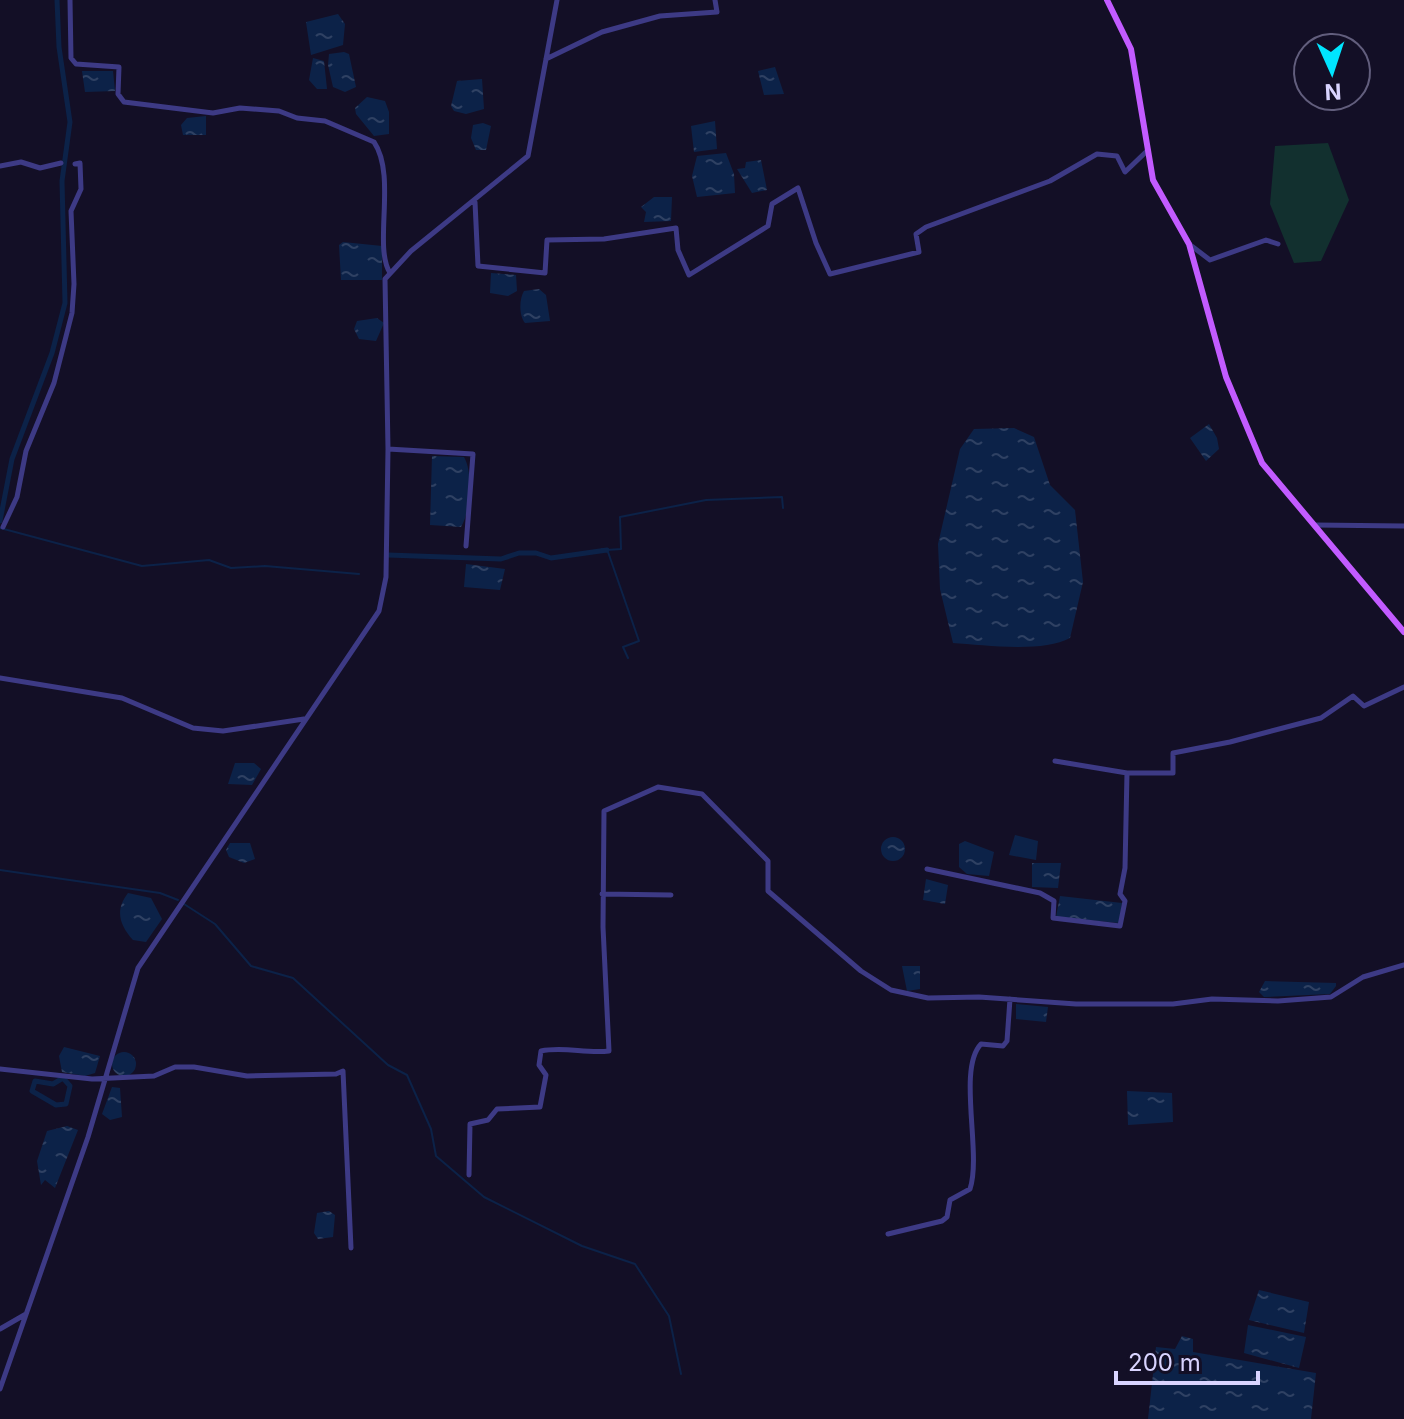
<svg xmlns="http://www.w3.org/2000/svg" width="1404" height="1419" viewBox="0 0 1404 1419" font-family="Inter,sans-serif">
  <style>
    .green { fill: #12302f }
    .water { fill: url(#water-ripples) }
    .lines { fill: none; stroke-linecap: round; stroke-linejoin: round }
    .stream { stroke: #0c2248; stroke-width: 2 }
    .canal { stroke: #0c2248; stroke-width: 5 }
    .minor { stroke: #3d3a85; stroke-width: 5 }
    .major { stroke: #c25bff; stroke-width: 6 }
  </style>
  <defs>
    <pattern id="water-ripples" width="26" height="14" patternUnits="userSpaceOnUse" patternTransform="scale(2)"><rect width="26" height="14" fill="#0c2248"/><path d="M2 4q2-2 4 0t4 0M15 11q2-2 4 0t4 0" fill="none" stroke="#2f4163"/></pattern>
  </defs>
  <rect width="100%" height="100%" fill="#130f26"/>
  <path class="green" d="M1328,143L1349,200L1321,261L1294,263L1270,204L1275,146Z"/>
  <path class="water" d="M338,14L345,24L343,45L311,55L306,22Z
    M344,52L349,54L356,87L345,92L333,87L328,65L329,54Z
    M313,58L324,61L327,89H317L309,80Z
    M775,67L784,94L764,95L758,71Z
    M82,71H113L115,91L85,92Z
    M482,79L484,109L466,114L454,111L451,106L457,81Z
    M367,97L385,101L389,112V134L374,136L356,114L355,108Z
    M206,116V135H183L181,125L187,118Z
    M715,121L717,149L694,152L691,126Z
    M483,123L491,126L486,150H476L471,138L473,125Z
    M726,153L734,174L735,193L697,197L692,176L697,156Z
    M761,160L767,190L752,193L737,169L745,168L746,162Z
    M654,197H672L671,221L644,222L646,212L641,207Z
    M343,242L382,246V280H341L339,245Z
    M491,273L516,275L517,291L508,296L490,293Z
    M539,289L546,295L550,321L525,323C519,316 519,299 524,291Z
    M377,318L384,323L376,341L359,339L354,329L357,321Z
    M1209,424L1217,438L1219,449L1206,461L1190,438Z
    M1014,428L1034,437L1050,485L1075,510L1083,582L1070,638C1043,653 984,645 953,643L940,589L938,544L960,449L974,429Z
    M432,456L464,457C473,472 471,511 461,527L430,525Z
    M466,564L505,569L500,590L464,587Z
    M235,763H254L261,769L252,785L228,784Z
    M1015,835L1038,841L1036,860L1009,855Z
    M881 849a12 12 0 1 1 24 0a12 12 0 1 1-24 0Z
    M965,841L994,852L989,876L967,874L959,867V844Z
    M230,843H250L255,859L244,863L229,857L226,850Z
    M1032,863H1061L1058,888L1032,887Z
    M926,879L948,885L945,904L923,900Z
    M128,893L151,898L162,919L146,942L133,940C119,924 115,910 128,893Z
    M1060,896L1122,903L1119,923L1056,917Z
    M902,966H920V989L907,991Z
    M1265,981L1336,983V986L1330,994L1264,997L1259,992Z
    M1016,1004L1048,1007L1046,1022L1016,1019Z
    M64,1047L100,1056L95,1073L85,1076L62,1072L59,1056Z
    M112 1064a12 12 0 1 1 24 0a12 12 0 1 1-24 0Z
    M112,1087L120,1088L122,1117L110,1120L102,1114Z
    M1127,1091L1172,1093L1173,1122L1128,1125Z
    M67,1126L78,1130L55,1188L45,1180L41,1185L37,1161L47,1131Z
    M329,1211L335,1215L333,1237L318,1239L314,1233L317,1213Z
    M1259,1290L1309,1302L1304,1333L1249,1320Z
    M1248,1325L1306,1337L1299,1368L1244,1353Z
    M1182,1336L1193,1339V1352L1316,1373L1311,1419H1148L1156,1347L1175,1349Z"/>
  <g class="lines">
    <path class="stream" d="M0,528L142,566L209,560L231,568L265,566L359,574
      M602,549L608,552L639,641L623,647L628,658
      M607,550L621,549L620,517L706,500L782,497L783,508
      M0,870L160,893L178,900
      M184,904L215,924L251,966L293,978L388,1065L407,1075L431,1129L436,1156L484,1197L582,1246L635,1264L669,1316L681,1374"/>
    <path class="canal" d="M0,521L12,459L52,353L65,303L62,181L70,122L59,47L57,0
      M388,555L501,559L519,553H536L551,558L607,550
      M63,1078L70,1086L66,1104L56,1105L32,1091L35,1081L53,1084Z"/>
    <path class="minor" d="M70,0L71,58L76,64L119,67L118,94L124,102L213,113L240,108L279,111L297,118L325,121L374,142C397,176 373,246 390,273
      M546,59L602,32L660,16L717,12L715,0
      M0,166L21,162L40,168L61,163
      M475,202L478,266L545,273L547,240L604,239L676,228L678,250L689,275L768,226L772,204L798,188L816,243L830,274L919,252L916,234L926,227L1050,181L1097,154L1117,156L1125,172L1148,150
      M1189,244L1210,260L1266,240L1278,244
      M388,449L473,454L466,546
      M1315,525L1404,526
      M3,527L17,497L26,451L54,383L72,313L74,284L71,211L81,189L80,163L75,164
      M0,678L122,698L193,728L223,731L304,719
      M1055,761L1127,773
      M927,869L1040,893L1054,901L1053,918L1120,926L1125,901L1120,894L1125,868L1127,773H1173V753L1230,742L1321,718L1353,696L1364,706L1404,687
      M602,894L671,895
      M0,1069L92,1079L154,1076L175,1067H194L247,1076L336,1074L343,1071L351,1248
      M469,1175L470,1124L488,1120L497,1109L540,1107L546,1075L539,1065L541,1051C564,1046 586,1054 609,1051L603,927L604,811L658,787L702,794L768,861V891L861,971L891,990L928,998L979,997L1076,1004H1173L1212,999L1278,1001L1331,997L1363,977L1404,965
      M888,1234L942,1221L947,1217L950,1200L970,1189C982,1153 957,1069 981,1044L1003,1046L1007,1041L1010,999
      M0,1329L26,1314
      M0,1389L88,1137L138,968L379,611L386,577L388,449L385,279L411,251L528,156L557,0"/>
    <path class="major" d="M1107,0L1131,49L1153,180L1189,244L1226,377L1262,463L1404,632"/>
  </g>
  <g transform="translate(1332 72) rotate(177)"><circle r="38" fill="#130f26" stroke="#625e7d" stroke-width="2"/>
  <path d="M0-6L14 30L0 20L-14 30Z" fill="#00e5ff"/>
  <text y="-12" font-size="22" font-weight="bold" text-anchor="middle" fill="#d9d4ff">N</text>
  </g>
  <path d="M1116 1371v12h142v-12" fill="none" stroke="#d9d4ff" stroke-width="4"/>
  <text x="1128" y="1371" font-size="24" fill="#d9d4ff" stroke="#130f26" stroke-width="6" paint-order="stroke">200 m</text>
</svg>
